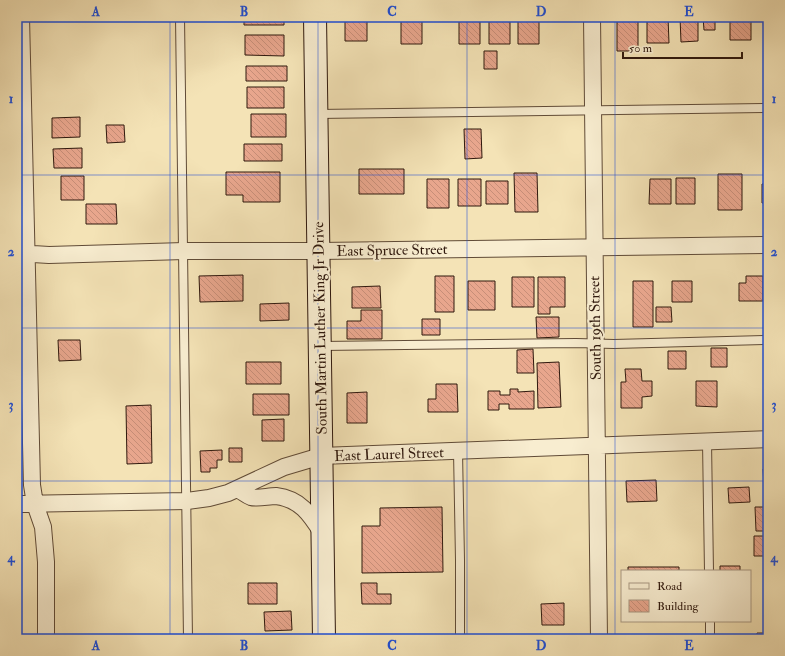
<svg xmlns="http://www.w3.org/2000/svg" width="785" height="656" viewBox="0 0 785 656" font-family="'IM FELL Double Pica',serif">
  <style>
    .building { fill: url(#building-back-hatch); stroke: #2f180d }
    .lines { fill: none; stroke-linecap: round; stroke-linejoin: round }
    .lane-casing { stroke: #604b37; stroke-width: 10 }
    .street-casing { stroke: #604b37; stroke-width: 18 }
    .secondary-casing { stroke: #2f180d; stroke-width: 24 }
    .lane { stroke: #f8edd0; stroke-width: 8 }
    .street { stroke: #f8edd0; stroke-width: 16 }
    .secondary { stroke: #f8edd0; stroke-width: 22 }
    .grid { fill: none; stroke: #1d4ed8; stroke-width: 1; stroke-opacity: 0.55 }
    .labels { text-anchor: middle; stroke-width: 4; stroke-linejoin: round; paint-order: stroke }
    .street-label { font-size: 15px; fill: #2f180d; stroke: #f8edd0 }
    .neatline { fill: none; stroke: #1d4ed8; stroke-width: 1.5 }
    .grid-label { font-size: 13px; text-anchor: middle; font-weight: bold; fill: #1d4ed8 }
  </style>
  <defs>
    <pattern id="building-back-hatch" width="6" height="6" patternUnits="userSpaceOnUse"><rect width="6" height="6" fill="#e8a68d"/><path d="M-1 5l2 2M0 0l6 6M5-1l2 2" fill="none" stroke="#c78e78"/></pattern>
  </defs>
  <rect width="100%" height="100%" fill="#f4e3b6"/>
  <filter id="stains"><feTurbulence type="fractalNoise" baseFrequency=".005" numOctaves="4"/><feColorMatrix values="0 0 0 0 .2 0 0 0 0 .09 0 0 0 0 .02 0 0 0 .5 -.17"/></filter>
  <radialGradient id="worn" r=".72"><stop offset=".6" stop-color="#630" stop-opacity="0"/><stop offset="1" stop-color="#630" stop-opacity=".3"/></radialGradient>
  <path class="building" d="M244,17H284V25H244Z
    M345,17H367V41H345Z
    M401,17H422V44H401Z
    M459,17H480V44H459Z
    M489,17H510V44H489Z
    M518,17H539V44H518Z
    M617,17H638V51H617Z
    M647,17H668L669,43H647Z
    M680,17H698V41L681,42Z
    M703,17H715V30H704Z
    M730,17H751V40H730Z
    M763,17H768V38H764Z
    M245,35H284V56L245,55Z
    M484,51H497V69H484Z
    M246,66H287V81H246Z
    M247,87H284V108H247Z
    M251,114H286V137H251Z
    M80,117V137L52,138V118Z
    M106,125H124L125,142L107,143Z
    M464,129H481L482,158L465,159Z
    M244,144H282V161H244Z
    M82,148V168H54L53,149Z
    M359,169H404V194H359Z
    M226,172H280V202H243V195H226Z
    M514,173H537L538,212H515Z
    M718,174H742V210H718Z
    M61,176H84V200H61Z
    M676,178H695V204H676Z
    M427,179H449V208H427Z
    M458,179H481V206H458Z
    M650,179H671V204H649Z
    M486,181H508V204H486Z
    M762,184H768V203H762Z
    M86,204H116L117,224H86Z
    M243,275V301L200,302L199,276Z
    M435,276H454V312H435Z
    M746,276H763V301H739V283H746Z
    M512,277H534V307H512Z
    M538,277H565V307H550V314H538Z
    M468,281H495V310H468Z
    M633,281H653V327H633Z
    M672,281H692V302H672Z
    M380,286L381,308H352V287Z
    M289,303V320L260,321V304Z
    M656,307H671L672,322H656Z
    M361,310H382V339H347V321H361Z
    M536,317H559V337L537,338Z
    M422,319H440V335H422Z
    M58,340H80L81,360L59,361Z
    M711,348H727V367H711Z
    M533,349L534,373H517V350Z
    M668,351H686V369H668Z
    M246,362H281V384H246Z
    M559,362L561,407L538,408L537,363Z
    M625,369H641L642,381H652V396L642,397V408H621V382H626Z
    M696,381H717V407L696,406Z
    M436,384H457L458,412H428V399H436Z
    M510,389H518V392L534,391V409H509V404H499V410H488V391H500V395H510Z
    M367,392V423H347V393Z
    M253,394H289V415H253Z
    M151,405L152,463L127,464L126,406Z
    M284,419V441H262V420Z
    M229,448H242V462H229Z
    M222,450V460H217V468H210V472H201L200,451Z
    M763,469H768V502H765Z
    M656,480L657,501L627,502L626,481Z
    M749,487L750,502L729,503L728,488Z
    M442,507L443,572L362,573V526H380V508Z
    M755,507H768V531H756Z
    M754,536H768V556H754Z
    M720,566H740V571H720Z
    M628,567H679V571H628Z
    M248,583H277V604H248Z
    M361,583H377V594H391V604H362Z
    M564,603V625H542L541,604Z
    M291,611L292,630L265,631L264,612Z
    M764,621H768V639H757V633H764Z
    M383,635V639H361V636Z"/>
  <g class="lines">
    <g class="lane-casing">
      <path id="lane" d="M180,17L188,639
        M317,114L768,108
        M321,346L576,343L614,344L768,340
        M707,442L709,571
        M458,451L460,560V639
        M710,621V639"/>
    </g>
    <g class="street-casing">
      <path id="street" d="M21,17L32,485L35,504L43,527L46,562V639
        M592,17L599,639
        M17,253L49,255L184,251H319L768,245
        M237,489C242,491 246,495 251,497C258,499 268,496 276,496C300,499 310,514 322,533
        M17,504L187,501L209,498L228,493L284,467L321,456L768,439"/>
    </g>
    <g class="secondary-casing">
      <path id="secondary" d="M315,17L324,639"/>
    </g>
    <use href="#lane" class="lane"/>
    <use href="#street" class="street"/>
    <use href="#secondary" class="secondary"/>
  </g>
  <path class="grid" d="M170,17V639M318,17V639M467,17V639M615,17V639M17,175H768M17,328H768M17,481H768"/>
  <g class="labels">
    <g class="street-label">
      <text transform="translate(392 250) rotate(-1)" y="5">East Spruce Street</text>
      <text transform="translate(320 328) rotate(-91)" y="5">South Martin Luther King Jr Drive</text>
      <text transform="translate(595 328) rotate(-91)" y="5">South 19th Street</text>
      <text transform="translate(389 454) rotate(-2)" y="5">East Laurel Street</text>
    </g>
  </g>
  <rect width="785" height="656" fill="none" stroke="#f4e3b6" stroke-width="44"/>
  <rect x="621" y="570" width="130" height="52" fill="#f8edd0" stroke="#a89882"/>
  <rect x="629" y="583" width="20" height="6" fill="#f8edd0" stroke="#a89882"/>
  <text x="657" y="590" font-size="12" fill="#2f180d">Road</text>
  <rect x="629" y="600" width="20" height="12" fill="url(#building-back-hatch)" stroke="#a89882"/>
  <text x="657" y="610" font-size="12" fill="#2f180d">Building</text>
  <path d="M623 52v6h119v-6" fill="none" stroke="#2f180d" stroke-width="2"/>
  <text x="629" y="52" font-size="12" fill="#2f180d" stroke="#f8edd0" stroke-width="3" paint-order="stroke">50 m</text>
  <rect x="22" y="22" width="741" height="612" class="neatline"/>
  <g class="grid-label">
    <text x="96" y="16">A</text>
    <text x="244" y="16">B</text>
    <text x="392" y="16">C</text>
    <text x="541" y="16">D</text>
    <text x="689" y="16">E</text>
    <text x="11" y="103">1</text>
    <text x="774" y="103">1</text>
    <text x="11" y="256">2</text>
    <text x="774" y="256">2</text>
    <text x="11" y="409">3</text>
    <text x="774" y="409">3</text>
    <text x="11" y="562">4</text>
    <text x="774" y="562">4</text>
    <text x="96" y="650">A</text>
    <text x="244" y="650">B</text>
    <text x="392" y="650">C</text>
    <text x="541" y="650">D</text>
    <text x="689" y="650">E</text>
  </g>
  <rect width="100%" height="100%" filter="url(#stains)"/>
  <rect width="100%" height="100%" fill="url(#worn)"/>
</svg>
